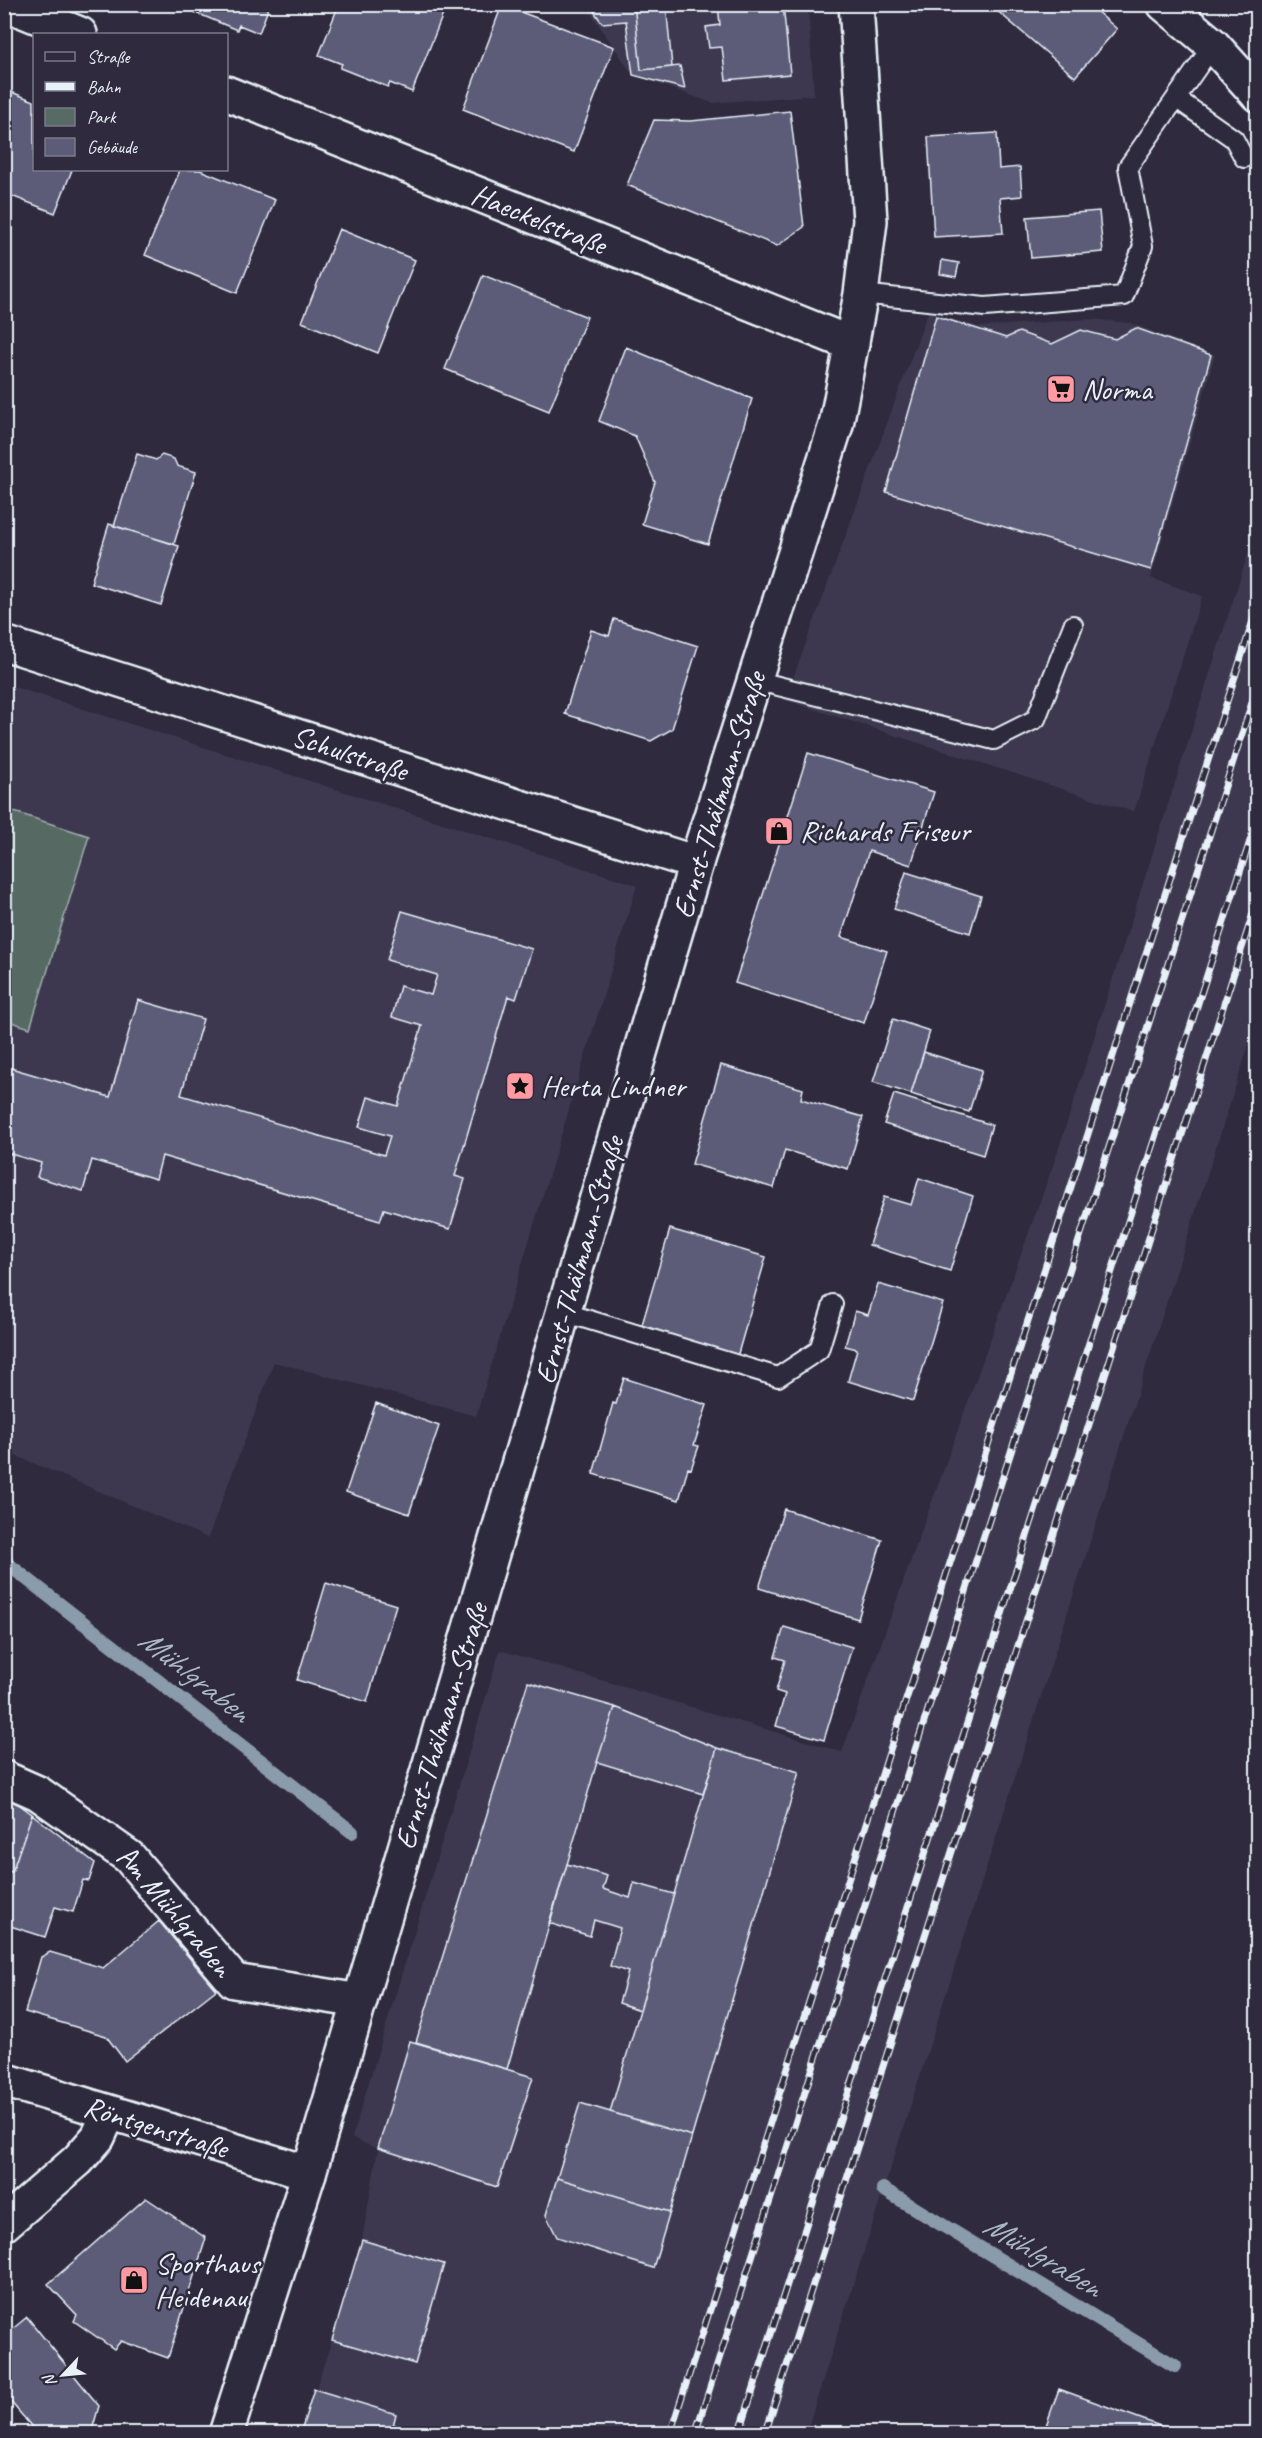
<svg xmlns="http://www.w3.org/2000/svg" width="1262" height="2438" viewBox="0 0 1262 2438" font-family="Caveat,sans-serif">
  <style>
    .built { fill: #3c394f }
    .green { fill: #576b64; stroke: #a0aeae; stroke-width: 1.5 }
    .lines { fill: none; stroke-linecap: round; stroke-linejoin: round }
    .stream { stroke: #8a9bab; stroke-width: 14 }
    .building { fill: #5c5c79; stroke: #e8f1f8; stroke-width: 1.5 }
    .lane-casing { stroke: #e8f1f8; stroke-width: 22 }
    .street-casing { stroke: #e8f1f8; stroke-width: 38 }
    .lane { stroke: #2f2a3d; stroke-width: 18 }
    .street { stroke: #2f2a3d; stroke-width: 33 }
    .rail-casing { stroke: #e8f1f8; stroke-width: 7 }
    .rail { stroke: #2f2a3d; stroke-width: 4.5; stroke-dasharray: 14; stroke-linecap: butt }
    .labels { text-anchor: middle; stroke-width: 5; stroke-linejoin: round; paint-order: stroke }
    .street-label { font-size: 30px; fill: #e8f1f8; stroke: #2f2a3d }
    .poi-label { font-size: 30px; fill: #e8f1f8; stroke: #2f2a3d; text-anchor: start }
    .water-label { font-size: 32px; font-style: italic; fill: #aab7c4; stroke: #2f2a3d }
  </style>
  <rect width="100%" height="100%" fill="#2f2a3d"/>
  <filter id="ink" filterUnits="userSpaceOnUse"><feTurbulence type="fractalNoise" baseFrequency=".0167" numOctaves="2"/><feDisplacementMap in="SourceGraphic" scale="12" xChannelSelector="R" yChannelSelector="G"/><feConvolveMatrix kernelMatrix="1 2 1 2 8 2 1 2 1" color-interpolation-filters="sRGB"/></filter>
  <g filter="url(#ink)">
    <path class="built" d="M585,5H808L814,95L712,103L633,75Z
      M928,312L978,327L1089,319L1130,323L1215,355L1151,578L1202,596L1134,812L785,700Z
      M1257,525V1019L806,2433L301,2434L332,2340L362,2240L378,2149L352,2138L500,1650L842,1752L1057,1154Z
      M5,684L637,885L476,1416L274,1362L208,1538L5,1451Z"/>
    <path class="green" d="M5,809L89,836L30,1028L5,1020Z"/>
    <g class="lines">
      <path class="stream" d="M4,1561L352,1832
        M883,2189L1175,2366"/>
    </g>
    <path class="building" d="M188,4H270L259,33L239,25L237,30L187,9Z
      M339,4H447L412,92L390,83L388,87L340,68L342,64L319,55Z
      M589,4H634L641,70L680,66L685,89L633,75L626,21L602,23Z
      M634,4H666L672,67L641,70Z
      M718,4H783L790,74L726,80L722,47L709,48L706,27L720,25Z
      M918,4H983V10L919,13Z
      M999,4H1088L1117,29L1075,77L995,9Z
      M502,5L614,47L574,152L463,109Z
      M4,89L34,101V170H72L55,213L4,193Z
      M790,111L804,227L777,246L627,185L654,120L691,121Z
      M997,133L999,169L1020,167L1022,196L1000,198L1003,233L934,237L928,137Z
      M180,170H200L275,200L237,293L145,255Z
      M1099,211L1103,252L1031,258L1027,217Z
      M339,229L415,260L378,353L302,322Z
      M942,260L959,263L956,277L940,274Z
      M483,275L587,317L549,411L445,369Z
      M936,316L1006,338L1019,332L1052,344L1081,330L1115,339L1136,328L1211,355L1151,570L886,492Z
      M626,347L752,399L708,544L642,524L655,482L635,436L599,421Z
      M137,454L156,460L162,455L174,459L177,466L196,472L174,544L114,526Z
      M109,524L179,546L161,605L91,583Z
      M614,619L698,646L672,729L651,741L565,714L591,630L609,636Z
      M808,753L934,792L911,865L869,851L841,937L887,951L864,1023L735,983Z
      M906,872L981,896L970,933L894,909Z
      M402,911L532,949L516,999L508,996L455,1176L465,1179L450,1229L384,1209L380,1221L162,1156L156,1179L92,1160L83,1191L37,1177L41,1163L4,1152V1066L110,1097L138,1000L203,1019L181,1095L384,1155L390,1136L359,1127L368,1097L398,1106L422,1026L392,1017L400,986L431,995L437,975L387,960Z
      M893,1019L930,1031L911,1094L873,1082Z
      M924,1052L982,1070L969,1112L911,1094Z
      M721,1065L803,1089L801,1099L863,1117L848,1169L785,1150L774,1188L692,1164Z
      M894,1094L992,1125L983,1155L884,1124Z
      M919,1178L973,1196L950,1271L869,1245L884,1197L911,1205Z
      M670,1229L766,1257L737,1357L641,1328Z
      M878,1284L943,1303L913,1401L848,1381L857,1349L845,1346L855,1311L868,1315Z
      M624,1378L707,1405L694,1445L699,1446L691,1469L688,1468L679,1500L593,1474L613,1403L616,1404Z
      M376,1403L439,1426L409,1514L346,1492Z
      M784,1509L882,1540L858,1619L759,1588Z
      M326,1583L396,1605L367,1702L297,1680Z
      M784,1627L852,1647L824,1740L776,1726L785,1694L776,1691L785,1660L775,1657Z
      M528,1682L615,1707L597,1762L507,2069L416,2042Z
      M615,1707L717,1748L703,1794L597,1762Z
      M717,1748L799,1772L692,2136L610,2112Z
      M9,1797L32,1814L12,1872L4,1870V1812Z
      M32,1814L95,1863L89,1881L83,1880L73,1912L55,1907L45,1937L4,1924V1870L12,1872Z
      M567,1864L607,1876L603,1889L630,1898L634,1883L674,1894L640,2010L619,2003L628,1972L610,1966L620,1928L594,1920L590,1936L549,1923Z
      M159,1921L216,1990L125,2061L106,2036L25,2012L41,1957L50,1952L103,1968Z
      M410,2041L533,2077L497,2187L378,2148Z
      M580,2103L692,2136L670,2212L557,2178Z
      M557,2178L670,2212L653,2268L557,2237L546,2215Z
      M146,2198L206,2238L168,2358L121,2341L114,2349L74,2321L77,2315L48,2284Z
      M362,2240L444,2264L415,2364L332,2340Z
      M27,2317L99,2406L91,2434H55L32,2427L4,2394V2336Z
      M314,2389L396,2414L391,2434H300Z
      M1059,2389L1182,2434H1043Z"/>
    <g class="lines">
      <g class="lane-casing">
        <path id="lane" d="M1177,99L1234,139L1244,158
          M861,294L985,307L1124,296L1143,246L1128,167L1213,45
          M754,680L994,740L1036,719L1073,625
          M563,1312L778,1377L819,1350L833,1304"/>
      </g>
      <g class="street-casing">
        <g id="street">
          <path d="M6,4L80,34"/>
          <path d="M1164,4L1213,45L1258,95"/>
          <path d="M226,93L852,344"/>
          <path d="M4,643L696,863"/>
          <path id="s1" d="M4,1778L38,1793L129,1857L234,1981L360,2001"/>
          <path d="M4,2080L309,2173"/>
          <path d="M4,2224L78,2160L98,2137L109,2113"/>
          <path d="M226,2434L309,2173L696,863L836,425L861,294L870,221L856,4"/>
        </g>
      </g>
      <use href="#lane" class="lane"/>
      <use href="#street" class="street"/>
      <g class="rail-casing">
        <path id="rail" d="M670,2434L1258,605
          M695,2434L1258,684
          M739,2434L1258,816
          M765,2434L1258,898"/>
      </g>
      <use href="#rail" class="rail"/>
    </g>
  </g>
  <defs>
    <g id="supermarket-square" transform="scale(1.5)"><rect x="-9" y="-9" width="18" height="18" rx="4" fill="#ff9aa2" stroke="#2f2a3d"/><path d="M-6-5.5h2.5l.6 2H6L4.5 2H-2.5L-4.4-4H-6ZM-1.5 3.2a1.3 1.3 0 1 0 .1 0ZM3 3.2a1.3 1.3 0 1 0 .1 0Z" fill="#111"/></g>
    <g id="shop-square" transform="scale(1.5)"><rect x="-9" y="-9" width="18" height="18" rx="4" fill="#ff9aa2" stroke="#2f2a3d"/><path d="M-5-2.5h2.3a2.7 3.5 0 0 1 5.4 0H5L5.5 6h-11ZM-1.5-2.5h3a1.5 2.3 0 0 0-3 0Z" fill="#111"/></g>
    <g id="sight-square" transform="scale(1.5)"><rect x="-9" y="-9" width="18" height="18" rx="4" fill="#ff9aa2" stroke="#2f2a3d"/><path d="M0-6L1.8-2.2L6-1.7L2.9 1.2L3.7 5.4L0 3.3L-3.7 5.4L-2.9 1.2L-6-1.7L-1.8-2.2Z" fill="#111"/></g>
  </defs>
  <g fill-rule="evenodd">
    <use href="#supermarket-square" x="1061" y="389"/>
    <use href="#shop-square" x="779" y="831"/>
    <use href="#sight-square" x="520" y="1086"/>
    <use href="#shop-square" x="134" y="2280"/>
  </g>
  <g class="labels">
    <g class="street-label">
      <text transform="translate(539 219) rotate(22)" y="10">Haeckelstraße</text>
      <text transform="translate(350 753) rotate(18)" y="10">Schulstraße</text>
      <text transform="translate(719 795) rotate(-73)" y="10">Ernst-Thälmann-Straße</text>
      <text transform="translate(579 1260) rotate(-74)" y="10">Ernst-Thälmann-Straße</text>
      <text transform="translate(441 1726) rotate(-73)" y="10">Ernst-Thälmann-Straße</text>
      <text dy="10" stroke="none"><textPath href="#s1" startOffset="219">Am Mühlgraben</textPath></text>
      <text transform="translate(156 2127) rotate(17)" y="10">Röntgenstraße</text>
    </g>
    <g class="poi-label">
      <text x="1082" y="399">Norma</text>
      <text x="800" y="841">Richards Friseur</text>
      <text x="541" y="1096">Herta Lindner</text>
      <text x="155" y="2273">Sporthaus<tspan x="155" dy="34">Heidenau</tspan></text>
    </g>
    <g class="water-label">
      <text transform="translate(195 1675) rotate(38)" y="11">Mühlgraben</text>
      <text transform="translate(1043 2255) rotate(31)" y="11">Mühlgraben</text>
    </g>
  </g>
  <rect width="1262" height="2438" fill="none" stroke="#2f2a3d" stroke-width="24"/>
  <rect x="12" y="12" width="1238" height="2414" fill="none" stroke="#e8f1f8" stroke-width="2" filter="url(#ink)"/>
  <rect x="33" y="33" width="195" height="138" fill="#2f2a3d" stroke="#797a88" stroke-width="1.5"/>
  <rect x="45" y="52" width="30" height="9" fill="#2f2a3d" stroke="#797a88" stroke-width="1.5"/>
  <text x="87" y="63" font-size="18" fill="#e8f1f8">Straße</text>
  <rect x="45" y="82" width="30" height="9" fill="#e8f1f8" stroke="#797a88" stroke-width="1.5"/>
  <text x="87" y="93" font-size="18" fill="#e8f1f8">Bahn</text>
  <rect x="45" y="108" width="30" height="18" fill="#576b64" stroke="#797a88" stroke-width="1.5"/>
  <text x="87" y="123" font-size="18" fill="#e8f1f8">Park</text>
  <rect x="45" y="138" width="30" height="18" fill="#5c5c79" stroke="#797a88" stroke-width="1.5"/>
  <text x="87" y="153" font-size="18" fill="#e8f1f8">Gebäude</text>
  <g transform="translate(63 2375) rotate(244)" stroke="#2f2a3d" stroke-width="4.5" paint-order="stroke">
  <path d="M0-4.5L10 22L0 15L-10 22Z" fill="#e8f1f8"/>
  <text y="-9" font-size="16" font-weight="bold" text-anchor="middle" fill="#e8f1f8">N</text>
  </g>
</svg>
